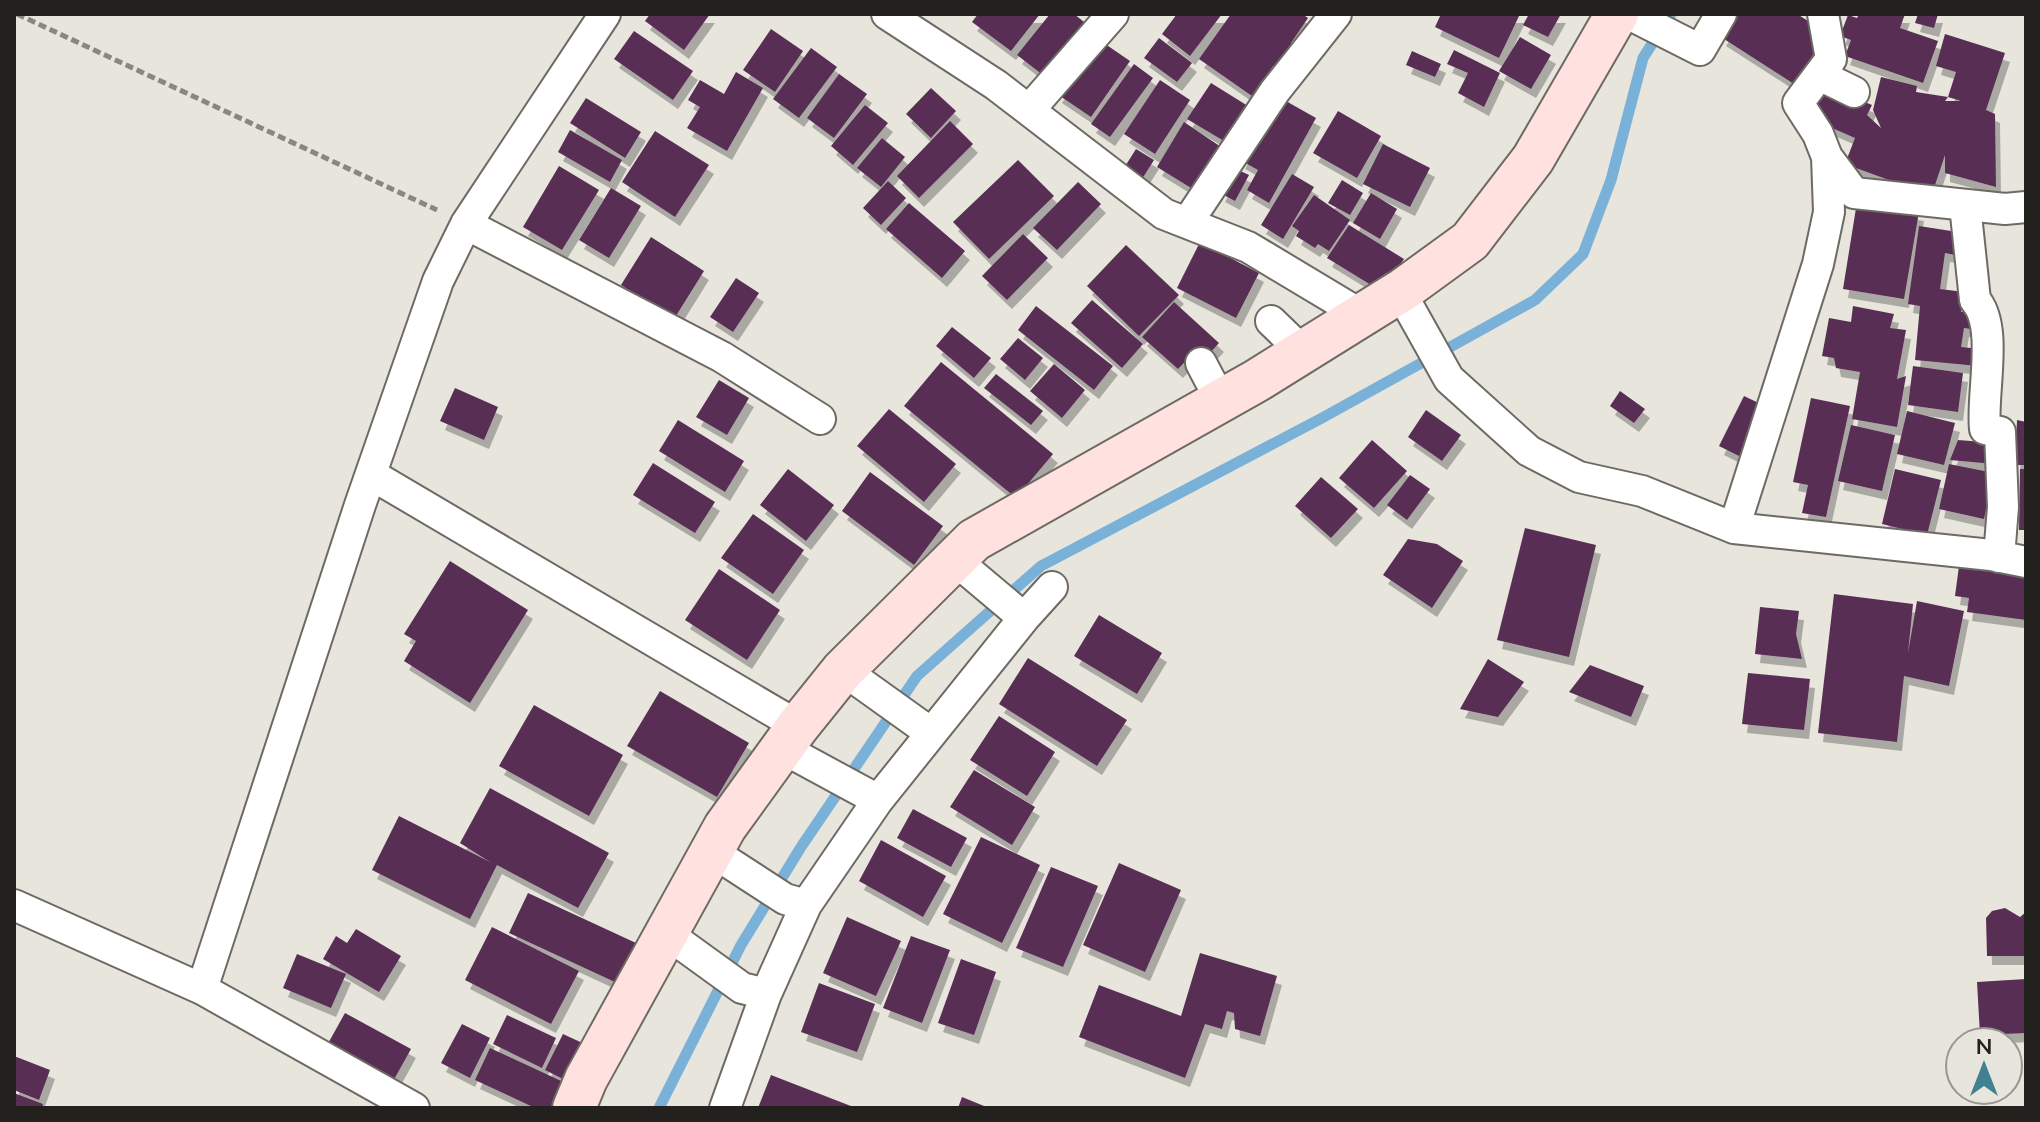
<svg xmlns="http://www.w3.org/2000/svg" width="2040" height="1122" viewBox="0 0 2040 1122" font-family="Mulish,sans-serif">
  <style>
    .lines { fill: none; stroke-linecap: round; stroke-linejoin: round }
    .stream { stroke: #79b1d8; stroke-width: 11 }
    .building { fill: #582f55; filter: url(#shadow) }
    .minor-casing { stroke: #6d6a63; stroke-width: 34 }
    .secondary-casing { stroke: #6d6a63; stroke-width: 46 }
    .path { stroke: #898782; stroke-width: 5; stroke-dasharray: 8 4; stroke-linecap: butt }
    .minor { stroke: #fff; stroke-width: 30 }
    .secondary { stroke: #ffe2df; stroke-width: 42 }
  </style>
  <defs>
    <filter id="shadow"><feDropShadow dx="5" dy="9" stdDeviation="0" flood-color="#0004"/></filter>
  </defs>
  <rect width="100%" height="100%" fill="#e8e5dd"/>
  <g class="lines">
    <path class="stream" d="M659,1108L741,945L801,847L917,676L1041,566L1322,418L1535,300L1583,254L1611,180L1643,58L1671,14"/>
  </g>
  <path class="building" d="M650,14H710L684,50L645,21Z
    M978,14H1040L1011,51L972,22Z
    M1050,14H1074L1094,30L1052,82L1017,55Z
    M1177,14H1222L1190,56L1162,34Z
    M1231,14H1302L1308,18L1291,43L1301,50L1284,73L1273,66L1252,96L1199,59Z
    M1441,14H1520L1499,58L1435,27Z
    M1529,14H1561L1548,37L1523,25Z
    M1736,14H1797L1827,33L1794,84L1721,37Z
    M1859,14H1905L1900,28L1938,41L1923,83L1845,56L1851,40L1840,36L1848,15L1857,18Z
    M1918,14H1938L1934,28L1915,23Z
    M771,29L803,51L775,92L743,70Z
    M634,31L693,71L673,100L614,59Z
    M1945,34L2005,53L1986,110L1995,114L1996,187L1945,173V155L1933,191L1909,182L1908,187L1845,164L1855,138L1823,124L1811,111L1820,90L1831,88L1872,105L1867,115L1881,128L1873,110L1881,77L1917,86L1916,92L1948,97L1945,101H1961L1948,97L1956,72L1936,66Z
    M1095,37L1130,61L1091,117L1057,94Z
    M1520,37L1551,55L1531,89L1499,71Z
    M1159,38L1192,63L1177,82L1144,58Z
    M811,48L837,67L799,118L773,99Z
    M1454,50L1500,73L1484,107L1458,93L1468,73L1447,64Z
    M1412,51L1441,64L1435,77L1406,65Z
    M1134,64L1153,78L1110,137L1091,124Z
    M736,72L763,88L727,151L687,128L700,107L688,100L700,80L724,94Z
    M839,74L867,94L834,138L807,118Z
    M1160,80L1190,100L1155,154L1124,134Z
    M1211,83L1256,111L1234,147L1187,119Z
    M931,88L956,111L931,138L906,114Z
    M1277,96L1316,118L1269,203L1247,190L1258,170L1240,160Z
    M586,98L641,132L625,158L570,123Z
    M865,105L888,123L853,165L831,146Z
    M1338,111L1381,136L1357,178L1313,153Z
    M950,121L973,144L919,198L897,176Z
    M1184,122L1224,149L1196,191L1157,167Z
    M570,130L622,160L610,182L558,152Z
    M655,131L709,165L675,217L622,182Z
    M882,138L905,157L881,187L857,168Z
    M1383,144L1430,168L1410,207L1363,184Z
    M1136,149L1154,160L1142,179L1124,168Z
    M1018,160L1054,196L989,259L953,222Z
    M559,166L599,190L562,250L523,227Z
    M1234,168L1249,175L1235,201L1220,193Z
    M1292,174L1314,187L1283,239L1261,225Z
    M1342,180L1363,193L1350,215L1328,203Z
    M888,181L906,198L881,225L863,208Z
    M1078,182L1101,204L1057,250L1033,228Z
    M611,188L641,206L609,258L579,240Z
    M1371,193L1397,209L1380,239L1353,223Z
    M1314,195L1350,220L1329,251L1318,244L1315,248L1296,236L1299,231L1292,226Z
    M1857,202L1919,212L1904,299L1843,289Z
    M909,203L965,251L942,278L886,229Z
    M1349,225L1404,259L1392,277L1386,273L1371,285L1327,258Z
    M1919,226L1964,233L1961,256L1945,253L1940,289L1964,292L1961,312H1980L1978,330L1964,328L1961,347L1980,349L1978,366L1915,360L1920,306L1908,304Z
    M1023,234L1048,258L1007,300L982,276Z
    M651,237L704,271L674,319L621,285Z
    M1200,242L1259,273L1236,318L1177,288Z
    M1126,245L1179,295L1139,336L1087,286Z
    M736,278L759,293L733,332L710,317Z
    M1092,300L1143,344L1122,368L1071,323Z
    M1174,302L1219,343L1208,355L1199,347L1178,369L1142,337Z
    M1036,306L1113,366L1094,390L1018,330Z
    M1853,306L1894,314L1890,328L1906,330L1897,379L1906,376L1897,427L1852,419L1860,372L1836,368L1834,358L1822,356L1829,318L1851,322Z
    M952,327L991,358L974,378L936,346Z
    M1018,338L1043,358L1025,380L1000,359Z
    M941,362L1053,454L1016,498L904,406Z
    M1054,364L1085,390L1062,418L1030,391Z
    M1913,366L1963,373L1958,412L1908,405Z
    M996,374L1043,411L1031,425L984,388Z
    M719,380L749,398L727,435L696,417Z
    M455,388L498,407L484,440L440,421Z
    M1620,391L1645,409L1634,423L1610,406Z
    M1744,396L1767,407L1743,458L1719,446Z
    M1811,398L1850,406L1826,517L1802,513L1808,485L1793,482Z
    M889,409L956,464L924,502L857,446Z
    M1426,410L1461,435L1442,461L1408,437Z
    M1907,411L1955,423L1944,465L1897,454Z
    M678,420L744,461L725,492L659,451Z
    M2017,420L2026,422V465H2015Z
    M1851,425L1895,435L1882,491L1838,481Z
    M1372,440L1407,471L1374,508L1339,478Z
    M1958,440L1996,443L1994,464L1950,460Z
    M653,463L715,502L695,533L633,495Z
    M1949,464L1994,473L1984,519L1939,509Z
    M788,469L834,505L806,541L760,505Z
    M1895,469L1941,480L1927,535L1882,524Z
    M2020,469H2026V530H2019Z
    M870,472L943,526L914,565L842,511Z
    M1410,475L1430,489L1407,520L1387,505Z
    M1321,477L1358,509L1331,538L1295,506Z
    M753,514L804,550L773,594L721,558Z
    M1525,528L1596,545L1569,657L1497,640Z
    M1408,539L1437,544L1463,561L1432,608L1383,575Z
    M450,561L528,610L470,703L404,661L416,641L404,634Z
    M1959,566L2026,575V620L1967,612L1969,598L1955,596Z
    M719,569L780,610L747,660L685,620Z
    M1834,594L1913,604L1908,653L1917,601L1964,611L1949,686L1904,676L1897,742L1818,733Z
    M1760,607L1799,611L1796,634L1802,659L1755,654Z
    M1099,615L1162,653L1137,694L1074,656Z
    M1028,658L1127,720L1097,766L999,704Z
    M1488,659L1524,682L1498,717L1460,709Z
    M1590,665L1644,686L1631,717L1569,692Z
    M1748,673L1810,679L1804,730L1742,724Z
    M660,691L749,743L717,797L627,746Z
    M534,705L623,755L589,816L499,766Z
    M999,716L1055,752L1027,796L970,760Z
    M974,770L1035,807L1012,845L950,807Z
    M490,788L609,853L578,908L497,865L470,919L372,870L399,816L490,862L460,843Z
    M913,809L967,838L951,867L897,838Z
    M981,837L1040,865L1002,943L943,914Z
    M881,840L946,876L923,917L859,881Z
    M1119,863L1181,890L1145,972L1083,945Z
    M1051,867L1098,886L1063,967L1016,948Z
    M528,893L636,943L617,983L509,933Z
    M2005,908L2020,917L2026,912V956H1987L1986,918L1992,911Z
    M847,917L901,941L876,996L823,973Z
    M492,927L579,971L551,1024L465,980Z
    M356,929L401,956L379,992L323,959L336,936L347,943Z
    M911,936L950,950L922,1023L883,1008Z
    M1200,953L1277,976L1260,1036L1235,1029L1234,1013L1227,1011L1222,1029L1205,1024L1185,1078L1079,1037L1099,985L1181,1016Z
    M297,954L346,974L331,1008L283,988Z
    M961,959L996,972L974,1035L938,1023Z
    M2026,979V1033L1980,1035L1977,982Z
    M819,983L875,1004L857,1052L801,1032Z
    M345,1013L411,1049L382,1101L316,1065Z
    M507,1015L556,1038L542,1068L493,1044Z
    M462,1024L490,1038L470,1078L441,1063Z
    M563,1034L591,1047L573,1084L545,1070Z
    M490,1048L572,1086L561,1108H535L475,1080Z
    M14,1056L50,1070L39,1100L14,1090Z
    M771,1075L856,1108H758Z
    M14,1093L43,1104L42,1108H14Z
    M962,1097L989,1108H958Z"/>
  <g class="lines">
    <g class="minor-casing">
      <path id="minor" d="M887,14L996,85L1164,214L1248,247L1363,316
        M1629,14L1700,50L1721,14
        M1819,75L1854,92
        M1029,110L1113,14
        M1827,157L1854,193L2005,209L2026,207
        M1965,205L1975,300C1999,326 1981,395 1985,429L2000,432L2003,507L1999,557
        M1187,223L1275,91L1336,14
        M466,224L722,357L820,419
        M1404,289L1407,304L1449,379L1529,451L1579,477L1642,491L1734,528L1991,555L2026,562
        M1271,321L1303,352
        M1201,363L1221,401
        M372,475L798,726
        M1734,528L1818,264L1829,212L1827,157L1818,134L1798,103L1831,59L1823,14
        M955,560L1024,618
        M843,670L931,733
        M782,748L878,800
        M711,851L785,899L806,905
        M14,905L202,989L414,1108
        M666,933L742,988L766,994
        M202,989L360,505L438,281L466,224L605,14
        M725,1108L766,994L806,905L878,800L1024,618L1052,587"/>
    </g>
    <g class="secondary-casing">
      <path id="secondary" d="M574,1108L586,1079L725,827L798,726L843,670L974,540L1256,381L1404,289L1470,241L1533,159L1617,14"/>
    </g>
    <path class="path" d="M17,14L437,210"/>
    <use href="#minor" class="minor"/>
    <use href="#secondary" class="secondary"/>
  </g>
  <rect width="2040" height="1122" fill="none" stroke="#22211e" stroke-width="32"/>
  <g transform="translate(1984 1066)"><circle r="38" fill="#e8e5dd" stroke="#999791" stroke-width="2"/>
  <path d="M0-6L14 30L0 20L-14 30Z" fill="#408293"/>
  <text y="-12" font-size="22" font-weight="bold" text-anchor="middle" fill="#22211e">N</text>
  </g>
</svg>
